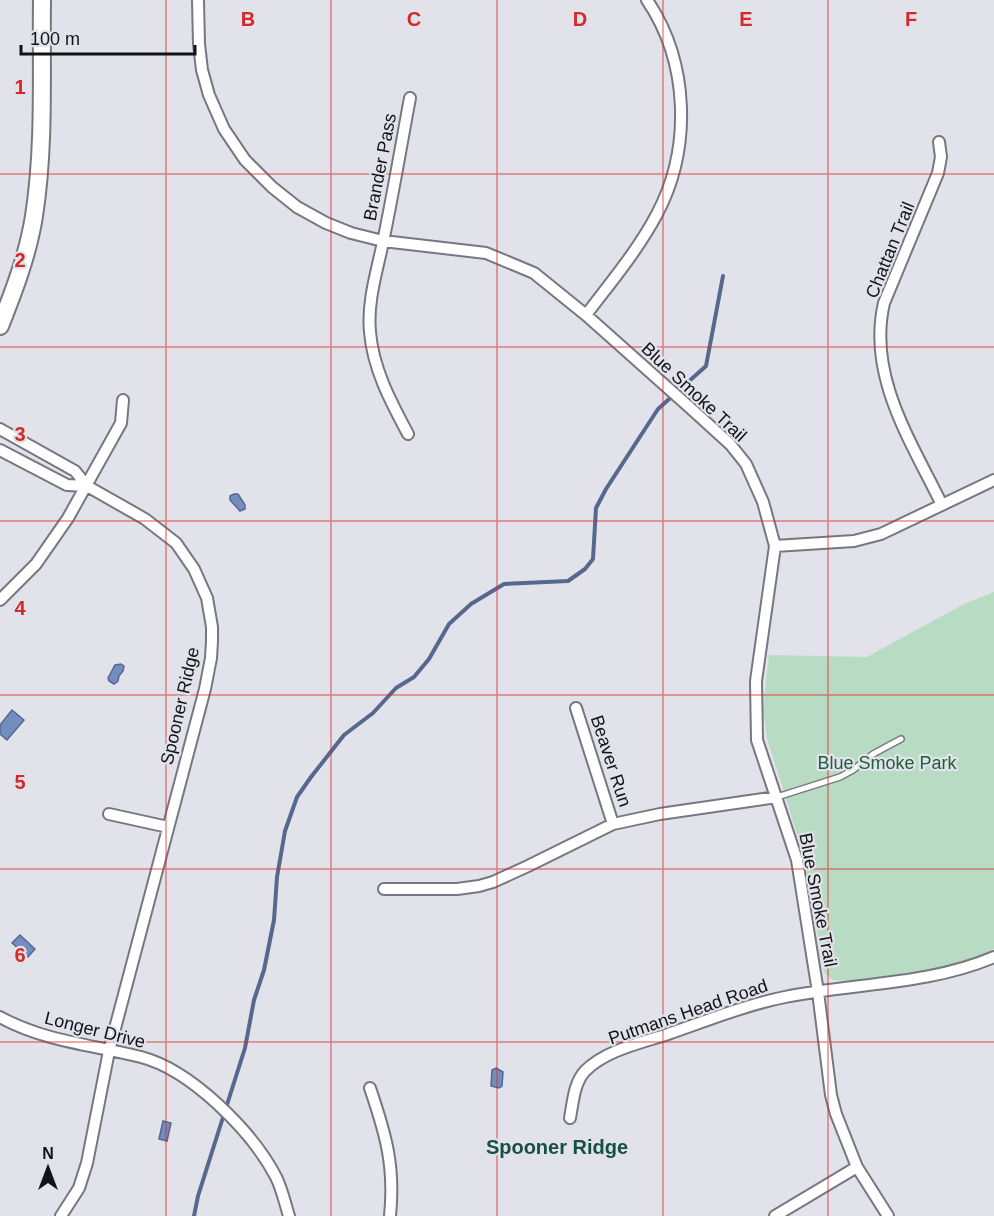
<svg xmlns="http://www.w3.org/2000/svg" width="994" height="1216" viewBox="0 0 994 1216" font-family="Helvetica,sans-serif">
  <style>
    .green { fill: #b8dcc3 }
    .water { fill: #738dc0; stroke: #56688d; stroke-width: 1.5 }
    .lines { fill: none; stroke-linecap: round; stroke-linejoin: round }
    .stream { stroke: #56688d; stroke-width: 4 }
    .lane-casing { stroke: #77787f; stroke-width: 8 }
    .street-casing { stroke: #77787f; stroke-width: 14 }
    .secondary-casing { stroke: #77787f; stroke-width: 20 }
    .lane { stroke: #fff; stroke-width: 5 }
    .street { stroke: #fff; stroke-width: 10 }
    .secondary { stroke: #fff; stroke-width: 16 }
    .grid { fill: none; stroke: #d62828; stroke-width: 1.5; stroke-opacity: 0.55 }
    .labels { text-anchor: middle; stroke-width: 4.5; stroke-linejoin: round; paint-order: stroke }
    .street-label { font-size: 18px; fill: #131316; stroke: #e1e2ea }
    .park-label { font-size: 18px; fill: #1e603b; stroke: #e1e2ea }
    .neighbourhood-label { font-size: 20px; font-weight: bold; fill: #154f48; stroke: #e1e2ea }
    .grid-label { font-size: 20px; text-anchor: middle; font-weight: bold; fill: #d62828; stroke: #e1e2ea; stroke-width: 4.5; stroke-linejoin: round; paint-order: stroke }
  </style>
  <rect width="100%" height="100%" fill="#e1e2ea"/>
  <path class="green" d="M994,592V949C949,972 896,974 847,981L833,980L824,972L803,853L767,738L763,708L769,655L867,657L964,604Z"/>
  <path class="water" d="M234,494H238L245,505V509L240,511L230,500V496Z
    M121,664L124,666L123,671L119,676L118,681L114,684L109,681L108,678L115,665Z
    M12,710L24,720L7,740L0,734V725Z
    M20,935L35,949L28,957L12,943Z
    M496,1068L503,1072L502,1086L499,1088L491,1086L492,1070Z
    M163,1121L171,1123L167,1141L159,1139Z"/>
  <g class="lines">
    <path class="stream" d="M194,1216L198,1196L245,1048L254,1000L264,970L274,920L277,877L285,831L297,797L311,777L344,735L373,713L396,688L414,677L429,659L449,624L471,604L504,584L568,581L585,569L593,559L596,508L606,489L658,409L706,366L723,276"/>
    <g class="lane-casing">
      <path id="lane" d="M777,797L840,777L853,770L873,754L901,739"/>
    </g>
    <g class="street-casing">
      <path id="street" d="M198,0L199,44L202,70L209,95L224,129L245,160L272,187L297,207L326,223L351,233L383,241L486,253L534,273L586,315L687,405L730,444L746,464L763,502L775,546L756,681L757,740L797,860L818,992L831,1095L836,1114L857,1167L888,1216
        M939,142L941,157L938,173L884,303C867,376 911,441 942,505
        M586,315C611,282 638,250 657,214C692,148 689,62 647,0
        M0,429L75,471L87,486L145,519L176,543L194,569L207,598L212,627V641L211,658L205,689L109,1051L87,1163L79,1188L61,1216
        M408,434C391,402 373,369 370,332C367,302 377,271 383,242C393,194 401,146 410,98
        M0,450L67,485L87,486
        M775,546L854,541L881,534L994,480
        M0,600L36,564L68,518L121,423L123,400
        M576,708L613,824
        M109,814L168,827
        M384,889H457L479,886L493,882L528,866L613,824L660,814L777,797
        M0,1017C43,1041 93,1045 141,1057C191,1070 252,1131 276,1177C282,1189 285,1203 289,1216
        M370,1088C386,1135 395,1166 390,1216
        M570,1118C573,1102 574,1083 585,1071C606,1050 641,1043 668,1034C706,1021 745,1005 785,997C854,983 929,985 994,957
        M775,1216L857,1167"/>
    </g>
    <g class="secondary-casing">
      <path id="secondary" d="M0,326C14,291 28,254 34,216C45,146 41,71 42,0"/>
    </g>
    <use href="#lane" class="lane"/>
    <use href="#street" class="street"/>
    <use href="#secondary" class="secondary"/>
  </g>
  <path class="grid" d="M166,0V1216M331,0V1216M497,0V1216M663,0V1216M828,0V1216M0,174H994M0,347H994M0,521H994M0,695H994M0,869H994M0,1042H994"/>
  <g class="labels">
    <g class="street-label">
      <text transform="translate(380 167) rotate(-79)" y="6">Brander Pass</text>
      <text transform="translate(890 250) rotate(-68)" y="6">Chattan Trail</text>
      <text transform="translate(694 392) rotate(43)" y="6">Blue Smoke Trail</text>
      <text transform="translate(180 706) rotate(-77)" y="6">Spooner Ridge</text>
      <text transform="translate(611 761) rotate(72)" y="6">Beaver Run</text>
      <text transform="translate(818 900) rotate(79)" y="6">Blue Smoke Trail</text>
      <text transform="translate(688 1012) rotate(-19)" y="6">Putmans Head Road</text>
      <text transform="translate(95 1030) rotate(14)" y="6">Longer Drive</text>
    </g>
    <g class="park-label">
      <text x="887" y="769">Blue Smoke Park</text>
    </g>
    <g class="neighbourhood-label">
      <text x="557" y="1154">Spooner Ridge</text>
    </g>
  </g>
  <g class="grid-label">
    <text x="248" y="26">B</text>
    <text x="414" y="26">C</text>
    <text x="580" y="26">D</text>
    <text x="746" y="26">E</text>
    <text x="911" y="26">F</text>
    <text x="20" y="94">1</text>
    <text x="20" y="267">2</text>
    <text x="20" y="441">3</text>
    <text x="20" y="615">4</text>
    <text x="20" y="789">5</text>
    <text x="20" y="962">6</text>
  </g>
  <g transform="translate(48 1168)" stroke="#e1e2ea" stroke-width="4.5" paint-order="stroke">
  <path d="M0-4.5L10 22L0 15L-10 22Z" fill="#131316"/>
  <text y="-9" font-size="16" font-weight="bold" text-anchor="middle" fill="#131316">N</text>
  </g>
  <path d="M21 45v9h174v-9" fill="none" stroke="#131316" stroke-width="3"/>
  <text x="30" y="45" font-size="18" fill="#131316" stroke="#e1e2ea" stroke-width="4.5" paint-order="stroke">100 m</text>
</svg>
